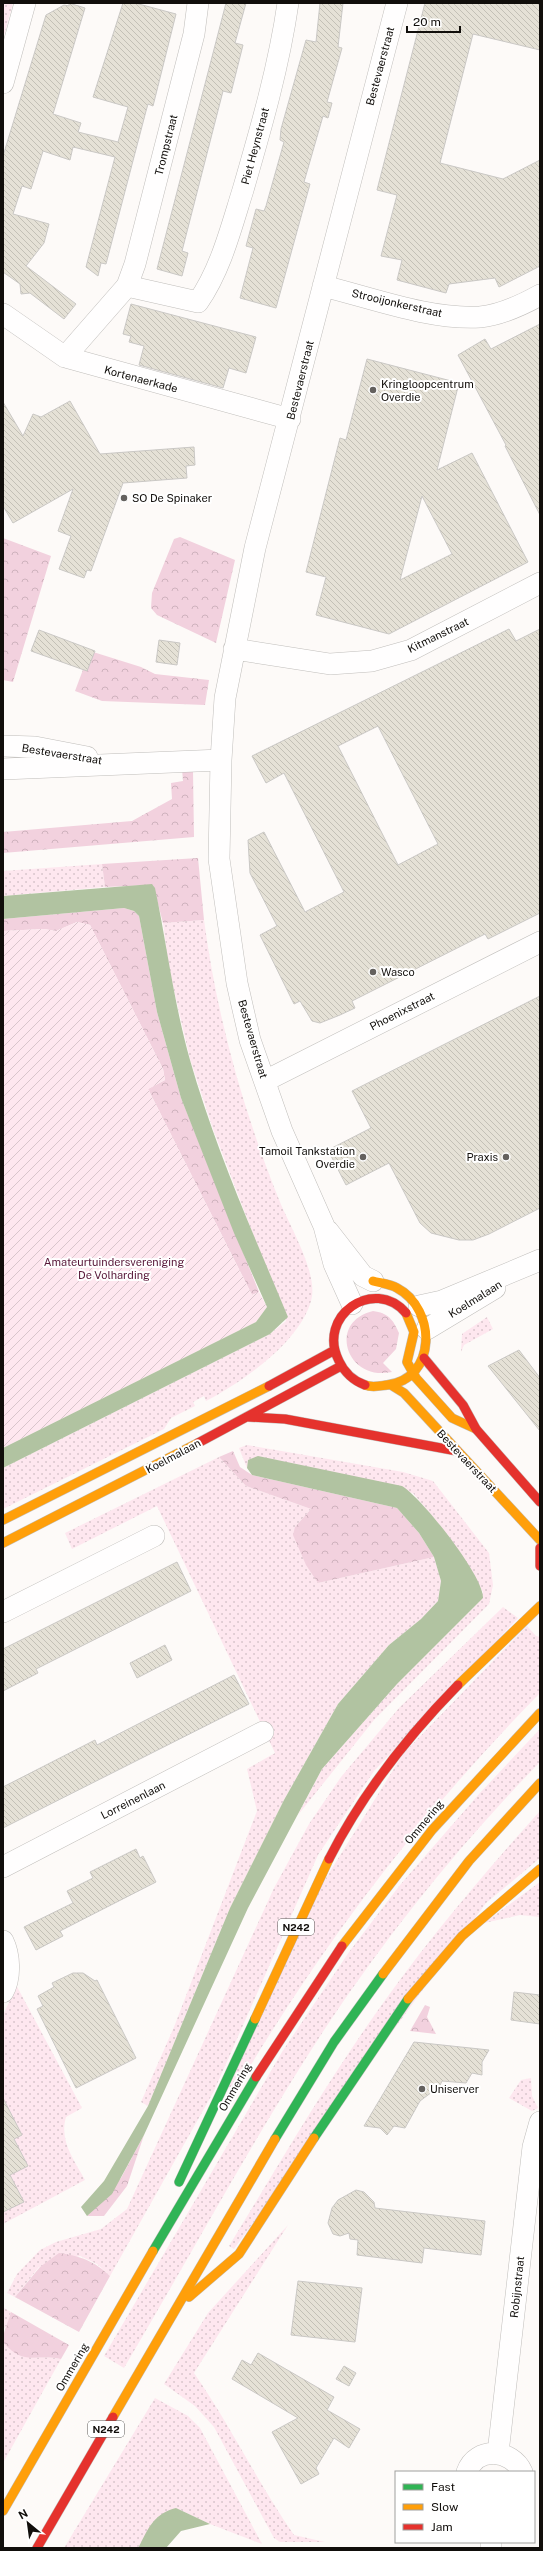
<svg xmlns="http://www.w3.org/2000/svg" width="543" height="2551" viewBox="0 0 543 2551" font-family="'Public Sans',sans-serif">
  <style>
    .grass { fill: url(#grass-dots) }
    .forest { fill: url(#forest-crowns) }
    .garden { fill: url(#garden-furrows) }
    .water { fill: #b1c3a1 }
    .building { fill: url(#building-back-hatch); stroke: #cac8c5; fill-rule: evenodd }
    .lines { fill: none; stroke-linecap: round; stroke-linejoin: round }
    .street-casing { stroke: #c0bebb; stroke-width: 22 }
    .fast-casing { stroke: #c0bebb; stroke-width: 10 }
    .slow-casing { stroke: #c0bebb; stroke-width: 10 }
    .jam-casing { stroke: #c0bebb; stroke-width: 10 }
    .street { stroke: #fffefe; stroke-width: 21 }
    .fast { stroke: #30b455; stroke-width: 9 }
    .slow { stroke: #ff9f0a; stroke-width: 9 }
    .jam { stroke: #e5322d; stroke-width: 9 }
    .poi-dot { fill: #64615e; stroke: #fff; stroke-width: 1.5 }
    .labels { text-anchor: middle; stroke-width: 4; stroke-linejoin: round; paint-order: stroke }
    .shield { fill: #fff; stroke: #585654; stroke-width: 1 }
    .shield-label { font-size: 10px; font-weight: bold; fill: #110e0b }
    .street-label { font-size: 11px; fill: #110e0b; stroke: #fff }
    .poi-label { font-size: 11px; fill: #110e0b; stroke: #fff; text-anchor: start }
    .park-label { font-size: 11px; fill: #571638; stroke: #fff }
  </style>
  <defs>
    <pattern id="grass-dots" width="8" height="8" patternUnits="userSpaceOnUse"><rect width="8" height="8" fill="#fee7ef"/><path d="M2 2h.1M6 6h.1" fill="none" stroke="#d9c5cc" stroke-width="1.8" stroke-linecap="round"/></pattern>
    <pattern id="forest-crowns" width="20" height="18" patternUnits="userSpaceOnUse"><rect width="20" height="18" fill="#f2d1de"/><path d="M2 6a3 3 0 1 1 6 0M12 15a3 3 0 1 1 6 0" fill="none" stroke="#ceb2bd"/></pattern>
    <pattern id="garden-furrows" width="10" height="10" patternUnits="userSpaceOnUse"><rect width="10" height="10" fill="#fee7ef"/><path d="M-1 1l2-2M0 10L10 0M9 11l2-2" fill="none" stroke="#d9c5cc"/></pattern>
    <pattern id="building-back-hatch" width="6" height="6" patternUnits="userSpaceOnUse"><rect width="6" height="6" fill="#e5e1d6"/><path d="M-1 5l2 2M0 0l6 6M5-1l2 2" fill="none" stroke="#c3c0b6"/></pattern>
  </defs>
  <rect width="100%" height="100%" fill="#fdfaf8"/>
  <path class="grass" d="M3,3H13L3,39Z
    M102,864L105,887L3,896V871Z
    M204,920C217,1017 243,1111 280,1202C290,1227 319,1274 311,1301C299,1343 242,1382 206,1401L204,1396L193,1402L195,1406L171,1418L164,1429L3,1509V1468L270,1334L286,1321L213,1129L190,1059L169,969L163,923Z
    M487,1317L493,1329L464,1345L461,1352L462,1334Z
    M247,1445L403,1472L433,1481L489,1553L493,1585L489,1604L374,1720L298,1815L322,1769L397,1684L479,1602L483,1592L448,1535L413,1493L248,1460L247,1468L239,1448Z
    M219,1457L246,1486L311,1509L295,1527L318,1583L434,1557L441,1581L438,1601L421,1619L389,1645L338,1704L284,1800L230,1908L148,2106L141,2102L174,2027L257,1811L247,1769L275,1753L157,1506L72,1549L65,1533Z
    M503,1607L518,1618L374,1771L318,1855L214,2091L110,2276L97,2264L80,2256L39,2267L15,2297L7,2293L17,2274L40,2250L56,2242L101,2229L127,2209L274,1888L309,1824L341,1777L399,1708Z
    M527,1626L536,1636L540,1637V1693C423,1812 320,1946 236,2090L229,2087L318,1891L403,1754Z
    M540,1729V1762C462,1842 390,1931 328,2024C255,2135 192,2253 124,2368L104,2356L282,2052L349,1952L400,1885L479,1794Z
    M540,1811V1858L486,1903L234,2249L229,2246C275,2171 319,2095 369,2023C421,1948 479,1879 540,1811Z
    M540,1882V1917L520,1915L484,1923Z
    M14,1981L82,2108L66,2117C59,2141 74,2160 85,2180L3,2224V2015L11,1998Z
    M531,2078L532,2096L538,2108L532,2111L509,2098L521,2080Z
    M288,2225L194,2373C230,2425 258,2483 294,2535L325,2542H280L274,2538L214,2427L195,2406L164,2384L208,2313Z
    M4,2308L11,2312L8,2323L3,2330Z
    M3,2342C26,2365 33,2354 61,2359L3,2463Z
    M155,2398L188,2416L200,2428L262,2544L210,2524L176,2508L152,2523L138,2548H64Z"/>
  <path class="forest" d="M180,537L235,560L216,643L157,615L151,608L152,593L174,539Z
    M3,538L51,556L13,682L3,680Z
    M90,651L141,667L155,674L209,680L205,705L102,701L75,691Z
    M182,769L193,771L194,837L3,853V832L132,821L172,799L171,783L183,781Z
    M198,858L204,920L163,923L153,885L105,887L102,864Z
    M124,908L134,911L139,916L157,1012L181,1098L259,1292L252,1295L148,1089L165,1080L163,1069L90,925L77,922L56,931L44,929L3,931V919Z
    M373,1311C388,1313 393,1319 399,1333L396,1349L383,1363L392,1372C346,1382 327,1322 373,1311Z
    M233,1451L240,1467L252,1475L397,1508L419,1533L434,1557L318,1583L306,1565L293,1535L295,1527L311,1509L246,1486L219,1457Z
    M425,2005L430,2007L427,2017L436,2034L410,2031Z
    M144,2135L127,2186L104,2216H87L121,2178Z
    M59,2253C81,2256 94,2261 110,2276L79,2332L15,2297L40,2267Z
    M11,2312L69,2345L61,2359C34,2354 24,2366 3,2342C3,2330 8,2324 11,2312Z"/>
  <path class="garden" d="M77,922L90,925L163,1069L165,1080L148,1089L252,1295L259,1292L267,1307L256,1322L3,1448V931L44,929L56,931Z"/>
  <path class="water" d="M152,884L155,888C167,945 174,1004 190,1060C215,1148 253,1233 288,1317L270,1334L3,1468V1448L256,1322L267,1307L234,1233L181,1098L157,1012L139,916L134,911L124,908L3,919V896Z
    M258,1456L402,1486C421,1497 484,1576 483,1598L397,1684L322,1769L248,1908L144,2135L112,2194L87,2216L81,2207L104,2181L148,2106L230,1908L284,1800L338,1704L389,1645L421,1619L438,1601L441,1581L434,1557L419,1533L397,1508L252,1475L247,1468L248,1460Z
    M176,2508L210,2524L181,2531L166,2548H138C149,2528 153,2514 176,2508Z"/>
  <path class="building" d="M69,3L85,8L53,114L81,123L78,132L118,142L128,107L93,97L123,3H135L176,14L153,106L148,104L146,111L106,264L101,263L98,276L86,267L115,157L73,147L70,160L43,151L31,189L22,186L13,214L49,224L44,243L26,266L76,304L64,319L30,293L21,294L20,284L3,272V156L46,15L64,5L69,6Z
    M226,3H246L235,43L243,45L231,93L223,91L182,251L188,253L182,276L157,269Z
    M320,3H343L338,47L342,48L327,102L332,103L328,118L323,116L304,182L310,184L276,308L240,298L253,248L246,246L256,209L264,211L266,206L284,142L280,140L281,129L306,40L316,42Z
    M425,3H540V50L473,34L440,163L503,179L540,160V266L499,287L495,278L449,284L446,293L397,280L402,260L381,256L397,195L377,190Z
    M131,304L256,337L246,373L229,368L223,388L139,365L144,346L129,342L131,336L123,334Z
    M540,324V515L505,446L506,445L458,355L485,339L491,349Z
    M367,359L459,383L437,470L472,453L528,562L389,634L316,615L326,577L306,572L340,438L346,440ZM422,496L452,554L400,580Z
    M70,401L100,454L194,447L195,465L186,466L187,478L123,483L91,571L87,570L84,578L59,569L71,536L58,531L73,489L13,523L3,506V402L23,436L33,414L41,417Z
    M509,629L516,641L540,629V913L488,939L485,934L352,1001L355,1008L340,1015L320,1023L312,1021L300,1001L294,1004L260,935L277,926L250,873L248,840L264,832L305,912L344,892L284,773L266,783L252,756ZM378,726L438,844L398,865L338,746Z
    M39,630L95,651L87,671L31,651Z
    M159,640L180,643L177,665L156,662Z
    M540,996V1208L489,1234L473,1240H459L431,1233L420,1223L389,1163L346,1185L328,1150L371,1128L352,1091Z
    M519,1350L540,1378V1431L488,1366Z
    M177,1562L191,1591L36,1669L38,1673L3,1691V1649Z
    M165,1645L172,1660L137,1678L130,1663Z
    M234,1675L249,1704L3,1828V1787L95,1740L97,1745Z
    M136,1849L140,1858L143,1856L156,1882L60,1931L63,1936L36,1950L24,1927L73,1903L67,1891L93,1878L90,1872Z
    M73,1973H83L95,1981L97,1980L136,2058L76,2088L37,2009L43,2006L38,1996L54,1987L52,1983Z
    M514,1992L540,1995V2024L511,2020Z
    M414,2042L489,2050L482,2062V2075L472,2073L466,2083L442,2081L436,2094L432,2092L420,2101L405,2128L394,2126L387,2135L380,2128L364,2126Z
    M3,2098L22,2135L14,2139L28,2166L10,2175L24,2202L3,2212Z
    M356,2190L364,2192L374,2202L375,2208L485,2221L481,2255L424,2248L422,2263L357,2255L358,2240L350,2239L349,2233L340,2236L333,2234L328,2223L332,2208L338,2200Z
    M298,2281L362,2288L355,2342L291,2335Z
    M258,2353L334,2397L327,2410L360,2429L349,2448L334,2438L316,2468L319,2474L301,2484L272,2432L298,2418L232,2379L242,2360L251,2365Z
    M344,2366L356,2373L349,2386L336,2379Z"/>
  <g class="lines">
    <g class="street-casing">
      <path id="street" d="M3,83L25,3
        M127,286L198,302C221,269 231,228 243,190C261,128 279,66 288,3
        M323,286C372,298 430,320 480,317C500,315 522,305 540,295
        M3,314L65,357L290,419
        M65,357L127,286L135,264L194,34L198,3
        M234,649L330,664L372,661L411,650L540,583
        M3,746L35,747L87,757
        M3,769L221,760
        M265,1081L540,942
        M328,1231L363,1276L373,1281
        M352,1304L334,1264L324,1226L282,1131L250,1040L237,983L219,859L221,760L225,698L255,548L397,3
        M419,1306L442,1301L540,1260
        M427,1329L495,1288
        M3,1612L154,1536
        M3,1867L263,1732
        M3,1941C10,1955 11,1978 3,1992
        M498,2453L533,2147L540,2122
        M467,2472C476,2446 512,2449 522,2472
        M491,2548V2542"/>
    </g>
    <g class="fast-casing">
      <path id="fast" d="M314,2138L408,1999
        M275,2139L334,2042L383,1974
        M179,2182L255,2019
        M153,2251L256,2077"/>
    </g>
    <g class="slow-casing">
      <path id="slow" d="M406,1313L414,1332L407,1362L416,1378L452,1418L476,1429
        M365,1385C372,1388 379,1386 387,1385C437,1379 437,1309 397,1288C390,1284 380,1283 373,1281
        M391,1385L404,1393L540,1540
        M3,1520L269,1386
        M3,1543L198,1443
        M458,1685L540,1606
        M342,1946L432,1830L540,1713
        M383,1974L469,1861L540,1783
        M408,1999L462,1936L540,1869
        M255,2019L329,1859
        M189,2297L239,2254L314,2138
        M113,2417L275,2139
        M3,2511L153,2251"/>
    </g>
    <g class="jam-casing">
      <path id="jam" d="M424,1358L463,1405L476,1429L540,1502
        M365,1385C354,1381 344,1372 339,1361C316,1316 374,1276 406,1313
        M269,1386L333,1351
        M248,1417L285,1419L457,1451
        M198,1443L341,1366
        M540,1548V1566
        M329,1859C362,1794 407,1737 458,1685
        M256,2077L342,1946
        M37,2548L113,2417"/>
    </g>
    <use href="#street" class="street"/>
    <use href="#fast" class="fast"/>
    <use href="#slow" class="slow"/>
    <use href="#jam" class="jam"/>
  </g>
  <g class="poi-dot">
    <circle cx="373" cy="390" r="4"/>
    <circle cx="124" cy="498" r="4"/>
    <circle cx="373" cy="972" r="4"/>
    <circle cx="363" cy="1157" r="4"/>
    <circle cx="506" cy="1157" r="4"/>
    <circle cx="422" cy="2089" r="4"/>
  </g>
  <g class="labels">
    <g class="shield">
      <rect x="278" y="1919" width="36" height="16" rx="3"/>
      <rect x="88" y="2421" width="36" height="16" rx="3"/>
    </g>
    <g class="shield-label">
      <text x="296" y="1931">N242</text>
      <text x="106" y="2433">N242</text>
    </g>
    <g class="street-label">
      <text transform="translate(380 66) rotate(-75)" y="4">Bestevaerstraat</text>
      <text transform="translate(166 145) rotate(-76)" y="4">Trompstraat</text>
      <text transform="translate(255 146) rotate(-75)" y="4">Piet Heynstraat</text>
      <text transform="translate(397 303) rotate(13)" y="4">Strooijonkerstraat</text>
      <text transform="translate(141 379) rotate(15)" y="4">Kortenaerkade</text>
      <text transform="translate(300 380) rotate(-76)" y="4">Bestevaerstraat</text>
      <text transform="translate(438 635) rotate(-26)" y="4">Kitmanstraat</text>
      <text transform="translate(62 754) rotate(9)" y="4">Bestevaerstraat</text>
      <text transform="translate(402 1011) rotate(-27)" y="4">Phoenixstraat</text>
      <text transform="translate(253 1039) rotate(74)" y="4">Bestevaerstraat</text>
      <text transform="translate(475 1299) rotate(-32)" y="4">Koelmalaan</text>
      <text transform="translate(173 1456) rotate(-28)" y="4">Koelmalaan</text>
      <text transform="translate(467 1461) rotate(47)" y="4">Bestevaerstraat</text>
      <text transform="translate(133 1800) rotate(-27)" y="4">Lorreinenlaan</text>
      <text transform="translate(424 1822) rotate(-50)" y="4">Ommering</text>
      <text transform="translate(235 2087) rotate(-60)" y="4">Ommering</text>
      <text transform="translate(517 2287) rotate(-84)" y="4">Robijnstraat</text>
      <text transform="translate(72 2367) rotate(-60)" y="4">Ommering</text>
    </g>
    <g class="poi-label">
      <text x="381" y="388">Kringloopcentrum<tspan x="381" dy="13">Overdie</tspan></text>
      <text x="132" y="502">SO De Spinaker</text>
      <text x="381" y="976">Wasco</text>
      <text x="355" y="1155" text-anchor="end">Tamoil Tankstation<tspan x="355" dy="13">Overdie</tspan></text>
      <text x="498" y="1161" text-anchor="end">Praxis</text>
      <text x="430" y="2093">Uniserver</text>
    </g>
    <g class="park-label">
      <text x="114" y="1266">Amateurtuindersvereniging<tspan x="114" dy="13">De Volharding</tspan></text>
    </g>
  </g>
  <rect width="543" height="2551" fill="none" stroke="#110e0b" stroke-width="8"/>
  <rect x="395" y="2471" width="140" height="72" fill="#ffffff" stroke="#a09f9d"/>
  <rect x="403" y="2484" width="20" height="6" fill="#30b455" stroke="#a09f9d"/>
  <text x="431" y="2491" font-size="12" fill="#110e0b">Fast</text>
  <rect x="403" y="2504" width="20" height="6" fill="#ff9f0a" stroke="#a09f9d"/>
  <text x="431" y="2511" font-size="12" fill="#110e0b">Slow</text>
  <rect x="403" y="2524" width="20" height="6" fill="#e5322d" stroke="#a09f9d"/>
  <text x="431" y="2531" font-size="12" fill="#110e0b">Jam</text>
  <g transform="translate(28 2523) rotate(331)" stroke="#ffffff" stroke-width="3" paint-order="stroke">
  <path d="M0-3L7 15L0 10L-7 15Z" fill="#110e0b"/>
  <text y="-6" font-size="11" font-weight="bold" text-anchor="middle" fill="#110e0b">N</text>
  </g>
  <path d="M407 26v6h53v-6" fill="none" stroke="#110e0b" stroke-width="2"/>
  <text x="413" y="26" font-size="12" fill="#110e0b" stroke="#ffffff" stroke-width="3" paint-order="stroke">20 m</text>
</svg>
